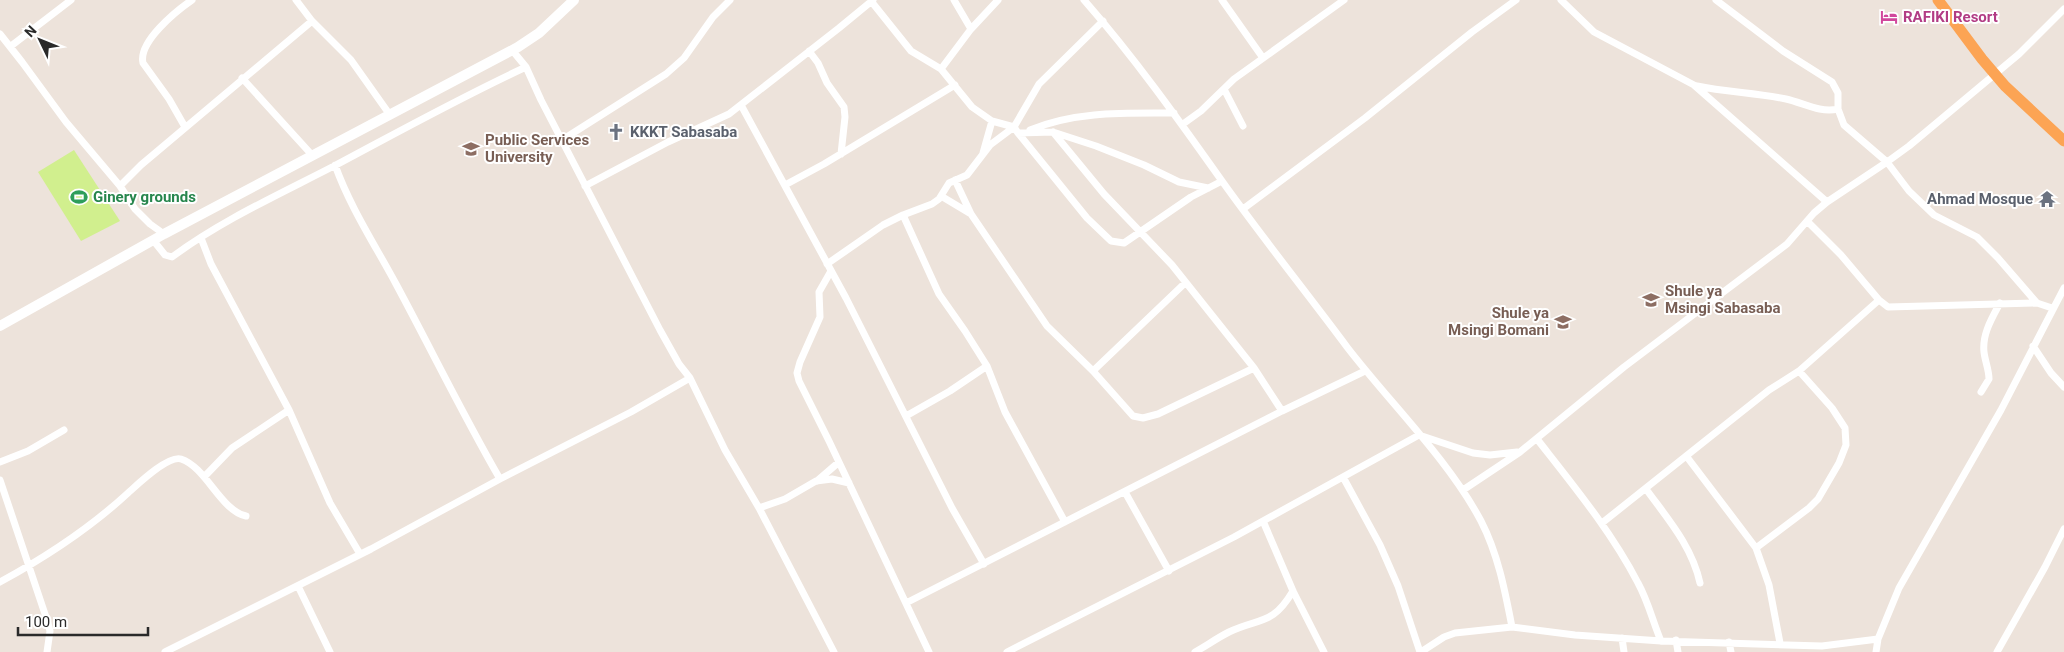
<svg xmlns="http://www.w3.org/2000/svg" width="2064" height="652" viewBox="0 0 2064 652" font-family="Roboto,sans-serif">
  <style>
    .pitch { fill: #d1ef8e }
    .lines { fill: none; stroke-linecap: round; stroke-linejoin: round }
    .minor { stroke: #fff; stroke-width: 7 }
    .secondary { stroke: #fff; stroke-width: 10 }
    .trunk { stroke: #fca454; stroke-width: 11 }
    .labels { text-anchor: middle; stroke-width: 4; stroke-linejoin: round; paint-order: stroke }
    .hotel-label { font-size: 15px; font-weight: bold; fill: #b23c85; stroke: #fff; text-anchor: start }
    .worship-label { font-size: 15px; font-weight: bold; fill: #5b616d; stroke: #fff; text-anchor: start }
    .education-label { font-size: 15px; font-weight: bold; fill: #785e54; stroke: #fff; text-anchor: start }
    .leisure-label { font-size: 15px; font-weight: bold; fill: #27864d; stroke: #fff; text-anchor: start }
  </style>
  <rect width="100%" height="100%" fill="#ede3db"/>
  <path class="pitch" d="M74,150L120,221L81,241L38,172Z"/>
  <g class="lines">
    <path class="minor" d="M296,0L312,21L351,60L390,115
      M954,0L971,29
      M1084,0C1134,57 1178,119 1222,181C1262,237 1306,292 1347,347C1390,403 1448,459 1481,521C1498,554 1505,591 1512,627
      M1222,0L1263,58
      M1561,0L1594,32L1694,85L1827,202
      M1716,0L1783,51L1832,82L1838,93V109L1844,125L1887,162L1909,191L1934,215L1977,237L1998,258L2037,303L2052,308
      M871,1L911,51L941,69L972,107L992,121L1014,127L1018,133L1087,218L1111,241L1124,243L1191,197L1222,181
      M0,34L22,62L66,122L120,186L135,209L150,224L164,234
      M11,46L71,0
      M512,50L526,67L541,100L660,330L679,364L690,378L725,450L759,508L834,652
      M809,51L818,63L827,83L844,107L845,117L841,154
      M941,69L971,29L998,0
      M242,78L312,155
      M1697,86C1726,92 1756,93 1786,99C1804,103 1819,113 1838,109
      M1224,89L1243,126
      M741,105L846,298L952,508L984,564
      M1183,124L1201,111L1234,79L1344,0
      M185,127L169,99L143,63C138,42 176,11 192,0
      M1030,130C1075,111 1125,113 1174,113
      M1053,132L1104,194L1172,265L1254,368L1282,411
      M1018,133L1053,132L1096,146L1144,165L1179,182L1208,188
      M562,140L666,74L684,58L713,17L730,0
      M983,153L992,121
      M335,165C350,207 375,245 396,284C431,349 463,415 500,479
      M955,180L971,214L1047,326L1093,371L1133,416L1143,418L1158,414L1254,368
      M785,185L824,164L955,85
      M120,186L141,165L312,21
      M585,186L668,142L729,114L839,28L873,0
      M941,196L971,214
      M1243,209L1365,118L1472,32L1516,0
      M903,215L939,294L965,331L987,366L1005,412L1065,522
      M1807,221L1841,255L1879,300L1888,307L2037,303
      M201,238L211,264L289,410L330,503L360,554
      M153,240L165,255L172,257C222,220 280,194 334,166C398,132 461,97 526,67
      M827,264L883,225L903,215L932,204L939,199L949,183L967,175L990,145L1014,127L1039,84L1103,21
      M831,271L819,292L820,317L800,362L797,373L799,381L829,441L929,652
      M2033,346L2051,373L2064,387
      M1093,371L1185,283
      M1981,392L1989,379C1989,370 1985,361 1984,352C1982,334 1992,318 2000,303
      M906,416L950,391L987,366
      M1537,439C1573,485 1611,531 1638,583C1648,601 1653,622 1661,641
      M1687,457L1756,548L1769,585L1780,643
      M0,462L28,451L64,430
      M204,477L232,448L289,410
      M1343,477L1380,545L1398,586L1420,652
      M0,480L47,620L50,631L47,652
      M817,481L839,462
      M1646,489C1667,518 1692,546 1700,583
      M1463,490L1520,452L1624,367L1787,244L1814,213L1827,202L1887,162L1909,146L2019,54L2064,9
      M1125,492L1169,571
      M759,508L785,499L816,481L832,479L849,483
      M1263,521L1293,591L1324,652
      M1602,523L1769,390L1799,371L1879,300
      M1756,548L1809,508L1818,499L1839,463L1846,445L1845,428L1832,408L1799,371
      M0,582C46,557 89,529 128,493C137,485 168,455 181,459C206,467 221,511 246,516
      M298,586L330,652
      M906,603L1282,411L1365,371
      M1622,638L1624,652
      M1676,640L1678,652
      M1729,642L1731,652
      M165,652L371,549L500,479L631,412L690,378
      M1007,652L1234,537L1419,435L1473,453L1490,455L1517,452
      M1195,652C1206,646 1217,638 1229,632C1261,617 1272,626 1293,591
      M1421,652L1444,637L1455,633L1512,627L1575,635L1661,641L1822,646L1878,639
      M1876,652L1878,639L1899,588L2001,410L2064,288
      M1997,652L2045,567L2064,529"/>
    <path class="secondary" d="M0,326L164,234L518,47L539,33L574,0"/>
    <path class="trunk" d="M1938,0L1982,59L2005,86L2064,141"/>
  </g>
  <defs>
    <g id="hotel-bare" transform="scale(1.35)"><path d="M-6-4.5h1.5V1H6V5H4.5V3h-9V5H-6ZM-4 0a1.8 1.8 0 1 1 3.6 0ZM.5 0V-2.5h3Q6-2.5 6 0Z" fill="#d1479c" stroke="#fff" stroke-width="2.5" paint-order="stroke"/></g>
    <g id="church-bare" transform="scale(1.35)"><path d="M-1.2-6h2.4v3.5h3.3v2.4h-3.3V6h-2.4V-.1h-3.3v-2.4h3.3Z" fill="#6b7280" stroke="#fff" stroke-width="2.5" paint-order="stroke"/></g>
    <g id="university-bare" transform="scale(1.35)"><path d="M0-5L7-2L0 1L-7-2ZM-4 1L0 2.5L4 1V4Q0 6-4 4Z" fill="#8d6e63" stroke="#fff" stroke-width="2.5" paint-order="stroke"/></g>
    <g id="stadium-bare" transform="scale(1.35)"><path d="M0-5a6.5 5 0 1 0 0 10a6.5 5 0 1 0 0-10ZM-3.5-1.8h7v3.6h-7Z" fill="#2e9e5b" stroke="#fff" stroke-width="2.5" paint-order="stroke"/></g>
    <g id="temple-bare" transform="scale(1.35)"><path d="M0-6L5-2H3V0L6.5 2.5H4V6H1.5V3h-3V6H-4V2.5H-6.5L-3 0V-2H-5Z" fill="#6b7280" stroke="#fff" stroke-width="2.5" paint-order="stroke"/></g>
    <g id="school-bare" transform="scale(1.35)"><path d="M0-5L7-2L0 1L-7-2ZM-4 1L0 2.5L4 1V4Q0 6-4 4Z" fill="#8d6e63" stroke="#fff" stroke-width="2.5" paint-order="stroke"/></g>
  </defs>
  <g fill-rule="evenodd">
    <use href="#hotel-bare" x="1889" y="17"/>
    <use href="#church-bare" x="616" y="132"/>
    <use href="#university-bare" x="471" y="149"/>
    <use href="#stadium-bare" x="79" y="197"/>
    <use href="#temple-bare" x="2047" y="199"/>
    <use href="#school-bare" x="1651" y="300"/>
    <use href="#school-bare" x="1563" y="322"/>
  </g>
  <g class="labels">
    <g class="hotel-label">
      <text x="1903" y="22">RAFIKI Resort</text>
    </g>
    <g class="worship-label">
      <text x="630" y="137">KKKT Sabasaba</text>
      <text x="2033" y="204" text-anchor="end">Ahmad Mosque</text>
    </g>
    <g class="education-label">
      <text x="485" y="145">Public Services<tspan x="485" dy="17">University</tspan></text>
      <text x="1665" y="296">Shule ya<tspan x="1665" dy="17">Msingi Sabasaba</tspan></text>
      <text x="1549" y="318" text-anchor="end">Shule ya<tspan x="1549" dy="17">Msingi Bomani</tspan></text>
    </g>
    <g class="leisure-label">
      <text x="93" y="202">Ginery grounds</text>
    </g>
  </g>
  <g transform="translate(40 40) rotate(313)" stroke="#ffffff" stroke-width="4" paint-order="stroke">
  <path d="M0-4L9 19L0 12L-9 19Z" fill="#2a2a2a"/>
  <text y="-8" font-size="14" font-weight="bold" text-anchor="middle" fill="#2a2a2a">N</text>
  </g>
  <path d="M18 627v8h130v-8" fill="none" stroke="#2a2a2a" stroke-width="2.5"/>
  <text x="25" y="627" font-size="15" fill="#2a2a2a" stroke="#ffffff" stroke-width="4" paint-order="stroke">100 m</text>
</svg>
